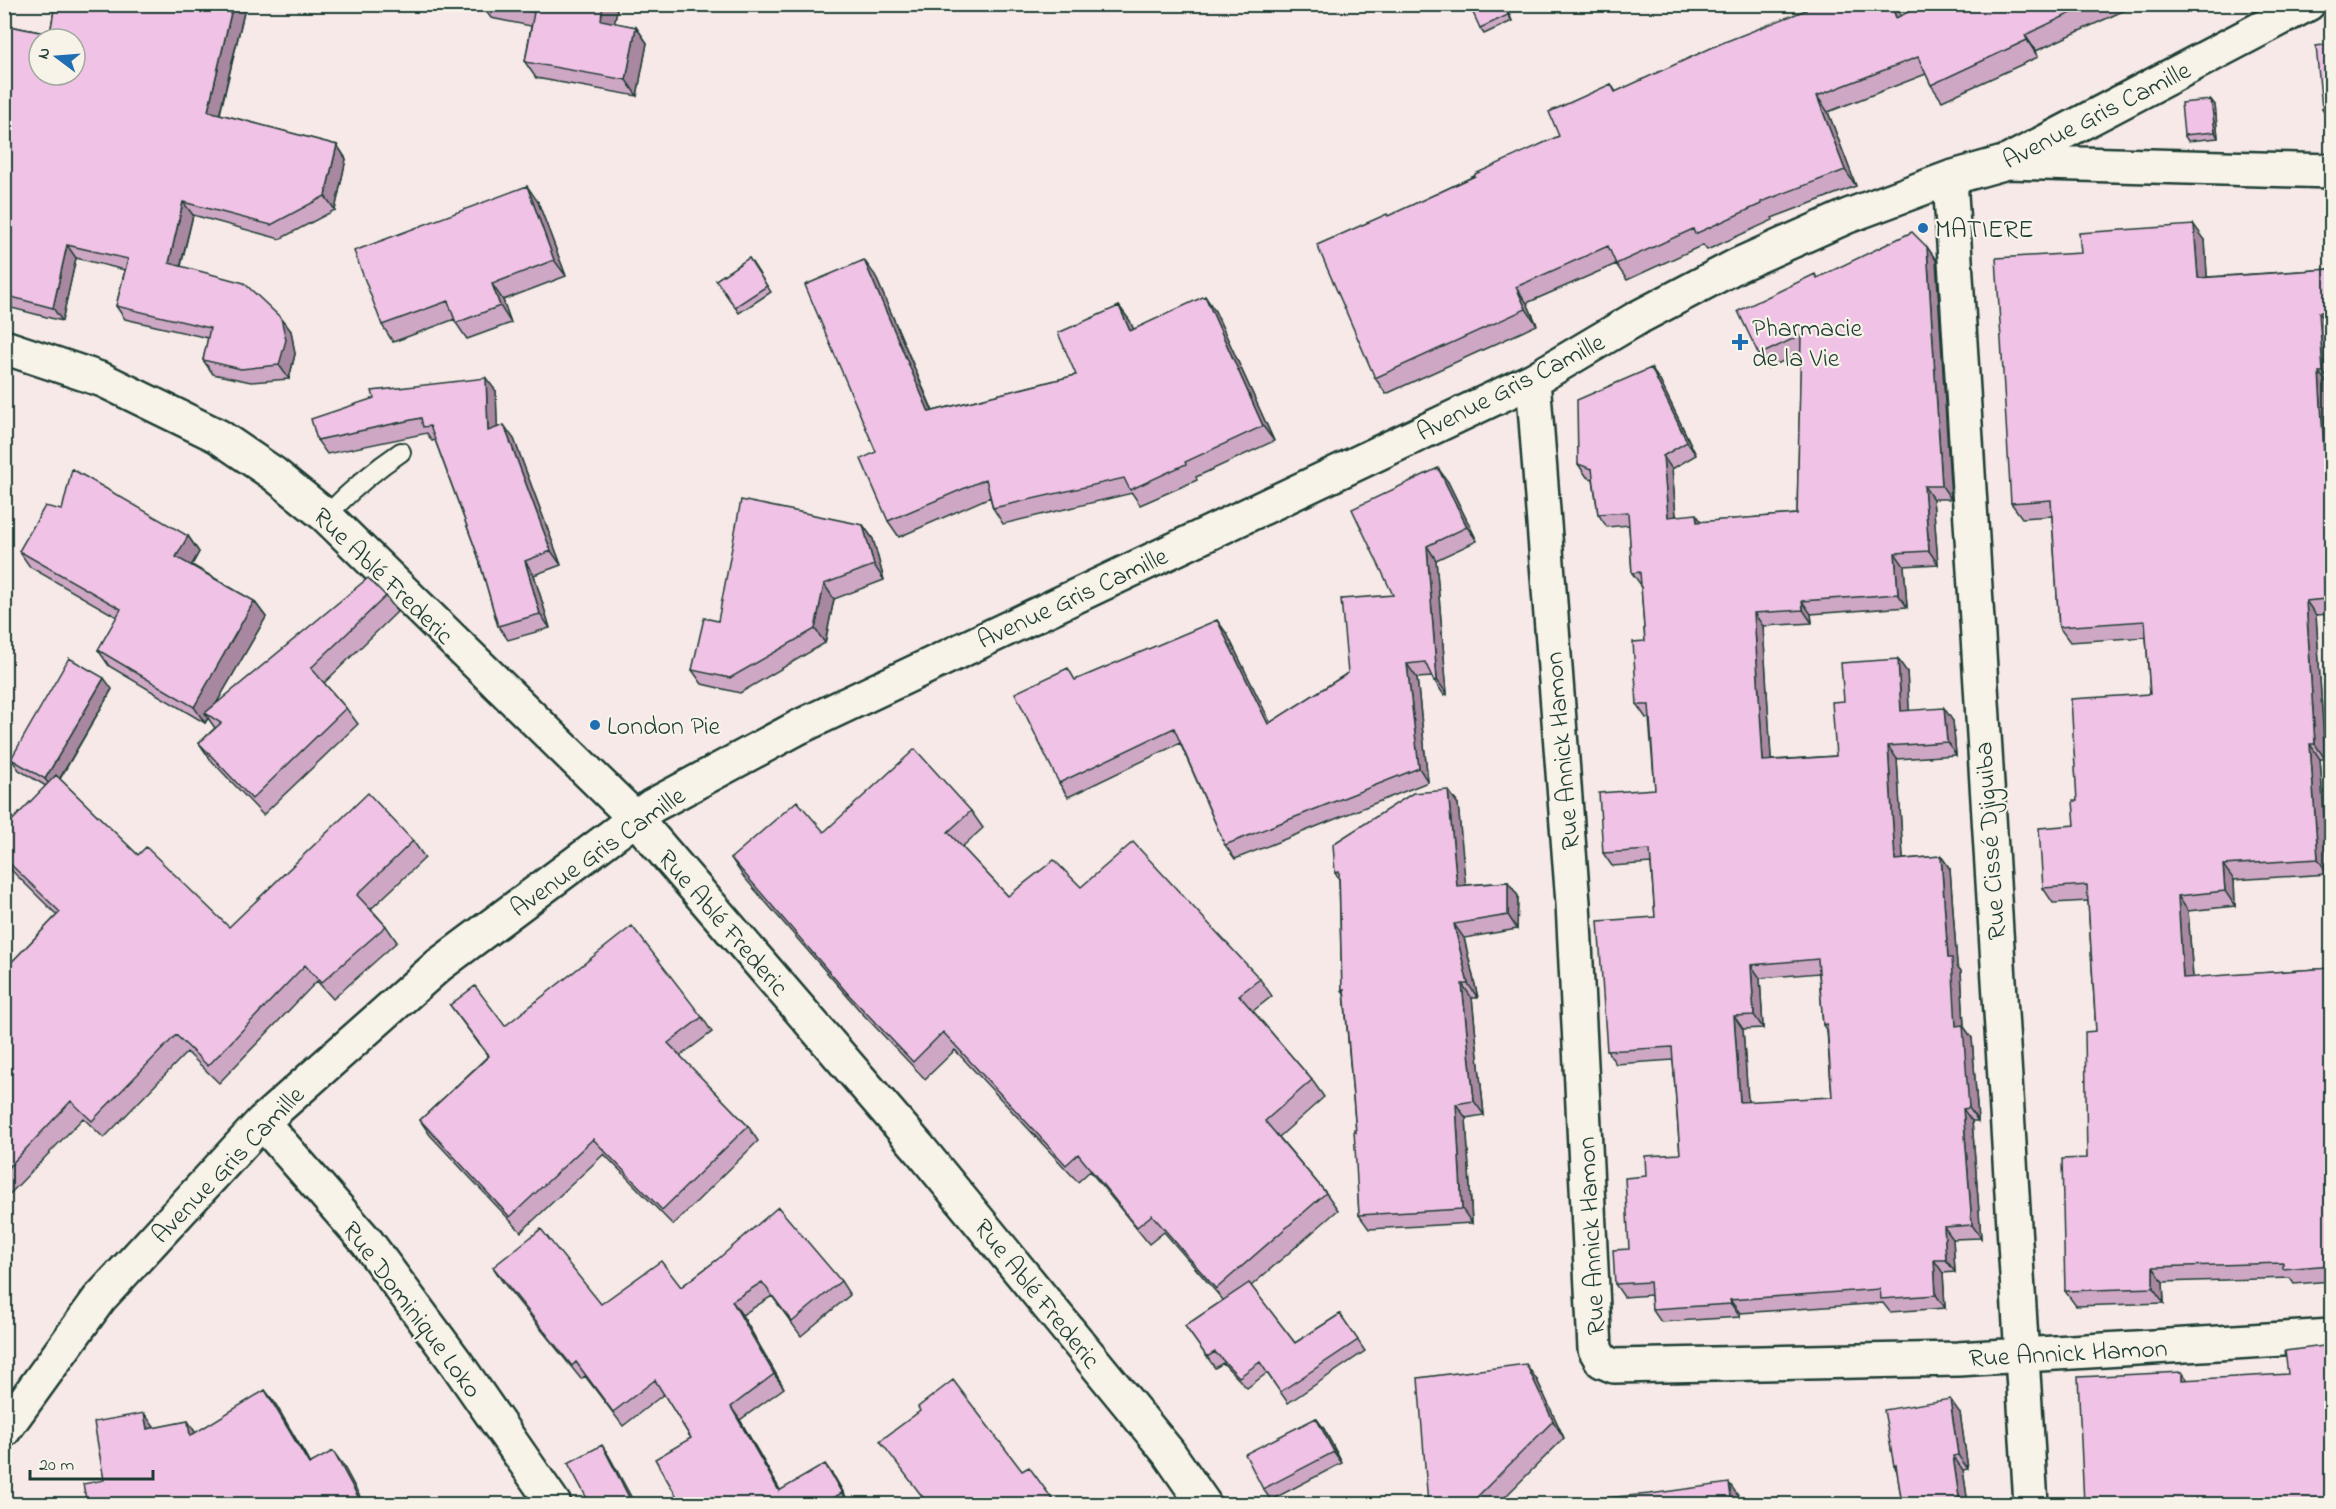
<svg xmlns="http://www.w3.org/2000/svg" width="2336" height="1509" viewBox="0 0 2336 1509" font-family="'Indie Flower',sans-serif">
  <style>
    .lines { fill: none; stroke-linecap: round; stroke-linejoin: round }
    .service-casing { stroke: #1f3d34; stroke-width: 22 }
    .minor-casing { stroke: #1f3d34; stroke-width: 38 }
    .service { stroke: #f7f3e8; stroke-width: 18 }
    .minor { stroke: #f7f3e8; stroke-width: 33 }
    .wall { fill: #cea7c5; stroke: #1f3d34; stroke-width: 1.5; fill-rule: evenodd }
    .shaded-wall { fill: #a888a0; stroke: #1f3d34; stroke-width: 1.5 }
    .building { fill: #f0c2e5; stroke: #1f3d34; stroke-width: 1.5; fill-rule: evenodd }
    .poi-dot { fill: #1f6fb2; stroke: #f7f3e8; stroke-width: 2 }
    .labels { text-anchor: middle; stroke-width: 4.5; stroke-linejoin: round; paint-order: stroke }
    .street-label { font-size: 26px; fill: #1f3d34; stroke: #f7f3e8 }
    .poi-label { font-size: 26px; fill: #1f3d34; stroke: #f7f3e8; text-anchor: start }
  </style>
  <rect width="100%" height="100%" fill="#f6e9e7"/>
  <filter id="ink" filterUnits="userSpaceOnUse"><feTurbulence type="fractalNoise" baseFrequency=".0167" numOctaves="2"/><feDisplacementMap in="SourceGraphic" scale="12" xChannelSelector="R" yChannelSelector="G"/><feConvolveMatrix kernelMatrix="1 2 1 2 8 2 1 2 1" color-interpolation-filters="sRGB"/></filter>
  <g filter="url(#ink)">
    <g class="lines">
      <g class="service-casing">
        <path id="service" d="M326,516C349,492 374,470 401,452"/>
      </g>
      <g class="minor-casing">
        <path id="minor" d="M2009,162L2332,171
          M1950,178L2031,1504
          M4,347L103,380L218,436L274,474L326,516L635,818L919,1148L1168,1452L1204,1504
          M1533,380L1573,903L1595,1349L1602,1361L1614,1366L1958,1359L2332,1336
          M262,1122L367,1242L457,1364L554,1504
          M4,1430L99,1299L262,1122L439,965L652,806L799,727L1533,380L1639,317L1738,265L1848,216L1950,178L2007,162L2308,4"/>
      </g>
      <use href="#service" class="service"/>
      <use href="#minor" class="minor"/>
    </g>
    <path class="wall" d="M55,4H246L220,114L337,145L346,159L335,210L280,239L193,215L181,266L281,318L291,331L295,354L289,379L251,382L213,374L203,360L208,338L125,319L116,306L125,270L76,258L62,321L4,306V25L50,34Z
      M481,4H613L617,10L614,23L636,27L647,43L637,96L536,78L525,62L531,26L491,18Z
      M1505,4L1512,21L1484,34L1480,28Z
      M1803,4H1896L1901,16L1925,4H2123L2125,10L2036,51L2038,57L1942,101L1931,85L1926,74L1828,112L1856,186L1772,218L1773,220L1707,250L1703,245L1627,280L1616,264L1527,303L1537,325L1386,394L1375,378L1389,216L1559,136L1611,84L1616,92L1806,10Z
      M2331,44V123L2322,109Z
      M2211,100L2215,105L2218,138L2188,141L2184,135Z
      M538,202L566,276L503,300L511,323L467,339L456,323L455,319L393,342L382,325Z
      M2205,240L2207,277L2331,269V327H2330L2331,356V387H2330L2331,418V614L2316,615L2325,759H2320L2328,874L2234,880L2235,906L2188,911L2193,978L2331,968V1281L2294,1284L2290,1278L2163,1282L2164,1303L2076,1306L2065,1291L2087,1158L2096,1031L2088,901L2053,903L2043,888L2075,825L2077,801L2150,694L2146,637L2070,642L2059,627L2052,516L2022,518L2011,503L2081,253Z
      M1927,247L1936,260L1951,499H1933L1938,564L1904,566L1907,607L1811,614L1812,623L1763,626L1771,760L1836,756L1844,701L1907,672L1909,711L1953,721L1956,755L1897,759L1903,859L1941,856L1950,869L1957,966L1961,971L1964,1027L1972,1038L1978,1121H1972L1981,1238L1953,1239L1955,1272L1943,1273L1945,1308L1890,1312L1883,1303L1740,1313V1317L1661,1322L1652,1309L1651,1295L1624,1297L1615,1284L1629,1249L1646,1176L1680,1154L1673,1060L1616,1064L1607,1051L1655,917L1651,863L1612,866L1603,853L1655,789L1649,718H1646L1637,705L1645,641L1641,585L1632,573L1629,525L1607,527L1598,514L1593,479L1587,477L1578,464L1660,381L1696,455L1672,469L1676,516L1701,522L1797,514L1801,353L1768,368L1759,355L1818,278ZM1819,973L1823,1025L1827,1031L1832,1097L1748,1102L1743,1029L1763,1028L1760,978Z
      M749,258L771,292L739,313L716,280Z
      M875,275L933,411L1076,375L1119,306L1130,321L1133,329L1215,311L1274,441L1196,477L1197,480L1140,505L1132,493L1003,524L993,508L990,497L899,537L888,521Z
      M496,391L497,428L514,439L561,565L534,575L550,628L508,640L498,626L478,556L435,440L432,441L427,433L327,454L317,440Z
      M1448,482L1477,541L1436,560L1447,694L1444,695L1432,677L1417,678L1428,782L1235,859L1225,845L1180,743L1068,797L1059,783L1075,680L1227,634L1270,723L1348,673L1393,595Z
      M863,525L873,539L884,580L834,599L825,643L740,693L702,684L692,670L718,621Z
      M188,536L199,552L192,565L254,601L266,617L216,704L386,596L397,612L324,683L346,708L358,724L263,815L210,759L199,743L215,728L208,718L205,723L109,666L98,650L117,617L30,567L19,551Z
      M112,689L60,779L138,855L229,927L413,841L425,858L371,909L386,926L397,942L333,999L317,981L219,1083L187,1052L104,1138L83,1118L4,1200V970L57,915L4,863V829L46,786L19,770L11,759Z
      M1448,790L1458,804L1465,885L1508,882L1518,896L1517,929L1464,938L1478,998H1472L1484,1115L1466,1118L1472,1223L1369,1229L1359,1215L1356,1132L1344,993L1342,990L1339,879L1335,873Z
      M971,811L983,828L962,847L1008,896L1081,887L1260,979L1272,996L1253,1011L1312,1080L1324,1097L1279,1137L1326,1193L1338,1210L1251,1286L1295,1343L1340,1314L1365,1351L1288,1403L1267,1373L1247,1388L1223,1363L1215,1368L1185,1326L1223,1300L1164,1232L1149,1244L1090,1171L1078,1182L955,1050L925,1079L861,1012L743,876L731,858L824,832Z
      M450,1005L505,1026L702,1017L712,1032L680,1056L748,1126L758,1141L673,1225L604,1154L521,1232L430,1135L420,1120L488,1056Z
      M718,1259L841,1281L850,1295L801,1336L772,1296L742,1315L784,1388L740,1420L780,1490L835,1478L850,1504H681L691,1438L664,1394L623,1426L585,1376L581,1379L502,1281L493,1267L601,1304L681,1287Z
      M1537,1380L1564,1438L1498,1504H1428Z
      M1960,1413L1968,1469L1963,1470L1968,1504H1902L1897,1471L1894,1466Z
      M1316,1418L1324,1429L1342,1463L1271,1500L1263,1489Z"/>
    <path class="shaded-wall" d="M233,4H246L217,124L208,111Z
      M603,4H613L617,10L612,36L601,20Z
      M1503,4H1505L1512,21L1508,15Z
      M1891,4H1896L1908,34L1896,18Z
      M636,27L647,43L637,96L626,80Z
      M2025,35L2036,51L2038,57L2027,40Z
      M1817,96L1828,112L1856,186L1845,170Z
      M2211,100L2215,105L2218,138L2215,132Z
      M337,145L346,159L335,210L325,196Z
      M527,186L538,202L566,276L554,260Z
      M183,202L193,215L178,276L169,263Z
      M2194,225L2205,240L2208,293L2198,278Z
      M67,245L76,258L62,321L53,308Z
      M1927,247L1936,260L1951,499L1942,486Z
      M864,260L875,275L939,427L929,412Z
      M492,284L503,300L511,323L500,306Z
      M1516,287L1527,303L1537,325L1526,309Z
      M1205,296L1215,311L1274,441L1263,426Z
      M1119,306L1130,321L1141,346L1130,331Z
      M2319,312L2330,327L2331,356V384L2323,372Z
      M281,318L291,331L295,354L289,379L279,365Z
      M1651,368L1660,381L1696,455L1687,442Z
      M2319,372L2330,387L2331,418V494L2326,486Z
      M486,378L496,391L498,445L488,431Z
      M504,425L514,439L561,565L551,551Z
      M1663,456L1672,469L1677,529L1668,517Z
      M1438,468L1448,482L1477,541L1467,527Z
      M1924,486L1933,499L1938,564L1929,551Z
      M1696,514L1705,527L1697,522Z
      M863,525L873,539L884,580L874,565Z
      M188,536L199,552L187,573L176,557Z
      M1427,546L1436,560L1447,694L1437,680Z
      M1895,553L1904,566L1907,607L1898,594Z
      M525,561L534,575L550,628L540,614Z
      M2324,576L2331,588V609L2325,599Z
      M824,584L834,599L825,643L815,629Z
      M254,601L266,617L209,716L205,713L208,718L205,723L194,707Z
      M1802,601L1811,614L1812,623L1803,610Z
      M2306,601L2316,615L2325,759L2315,744Z
      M1754,613L1763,626L1772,774L1763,761Z
      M1217,620L1227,634L1278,738L1268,724Z
      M1898,659L1907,672L1910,724L1901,711Z
      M1407,664L1417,678L1428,782L1419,768Z
      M104,678L112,689L53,790L45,779Z
      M1944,708L1953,721L1956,755L1947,742Z
      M2310,744L2320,759L2328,874L2318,859Z
      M1888,746L1897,759L1904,873L1895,860Z
      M1448,790L1458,804L1467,900L1457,886Z
      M1941,856L1950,869L1957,966L1961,971L1964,1027L1972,1038L1978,1121L1969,1108L1956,1026L1948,958Z
      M2223,865L2234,880L2235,906L2225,891Z
      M1508,882L1518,896L1517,929L1508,915Z
      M2178,896L2188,911L2194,993L2183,978Z
      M1454,924L1464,938L1478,998L1468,984Z
      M1751,965L1760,978L1763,1028L1754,1015Z
      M1462,984L1472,998L1484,1115L1474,1101Z
      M1734,1016L1743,1029L1749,1115L1740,1102Z
      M1456,1104L1466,1118L1472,1223L1462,1209Z
      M1963,1109L1972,1121L1981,1238L1972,1225Z
      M1944,1227L1953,1239L1955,1272L1946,1260Z
      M1934,1260L1943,1273L1945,1308L1936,1295Z
      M2153,1267L2163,1282L2164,1303L2153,1288Z
      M1730,1300L1740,1313V1317L1731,1304Z
      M732,1301L742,1315L784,1388L774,1374Z
      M1526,1364L1537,1380L1564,1438L1553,1421Z
      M2182,1372L2192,1386L2182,1380Z
      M265,1390L275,1403L319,1478L309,1464Z
      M1950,1399L1960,1413L1968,1469L1958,1455Z
      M731,1407L740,1420L788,1504L779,1491Z
      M144,1413L154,1427L157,1442L147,1429Z
      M1316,1418L1324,1429L1342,1463L1334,1452Z
      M188,1421L197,1435L190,1436Z
      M602,1445L609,1456L635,1504H633L632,1503Z
      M333,1451L343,1465L364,1504H362Z
      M1953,1456L1963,1470L1968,1504H1960Z
      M825,1464L835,1478L850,1504L842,1493Z
      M1729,1483L1739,1497L1740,1504H1732Z"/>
    <path class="building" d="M55,4H233L208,111L337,145L325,196L271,225L183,202L169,263L244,283L281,318L286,340L279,365L241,369L203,360L210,328L116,306L128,259L67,245L53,308L4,295V25L50,34ZM39,39H75V75H39Z
      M492,4H603L601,20L636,27L626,80L525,62L534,12Z
      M1469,4H1503L1508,15L1480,28Z
      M1803,4H1891L1896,18L1925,4H2090L2025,35L2027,40L1931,85L1918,57L1817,96L1845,170L1761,202V204L1695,234L1693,229L1616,264L1608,246L1516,287L1526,309L1375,378L1317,245L1387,214L1388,216L1475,176V174L1559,136L1549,112L1611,84L1615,92L1722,43L1806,10Z
      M2331,44V108L2322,109L2316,46Z
      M2211,100L2215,132L2184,135L2181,103Z
      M527,186L554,260L492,284L500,306L456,323L448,301L382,325L354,251Z
      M2194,225L2198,278L2331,269V312H2319L2323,372H2319L2326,486H2331V576H2324L2325,599L2306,601L2315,744H2310L2318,859L2223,865L2225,891L2178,896L2183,978L2331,968V1265L2283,1269V1263L2153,1267V1288L2065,1291L2062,1159L2087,1158L2085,1032L2096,1031L2087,885L2043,888L2039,828L2075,825L2073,801H2077L2071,699L2150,694L2145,621L2059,627L2051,500L2011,503L1996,258L2081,253L2079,233Z
      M1912,232L1927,247L1942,486H1924L1929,551L1895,553L1898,594L1802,601L1803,610L1754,613L1763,761L1836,756L1832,702L1844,701L1841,663L1898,659L1901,711L1944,708L1947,742L1888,746L1895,860L1941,856L1948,958H1952L1956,1026L1963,1025L1969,1108L1963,1109L1972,1225L1944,1227L1946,1260H1934L1936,1295L1881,1299L1880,1289L1730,1300L1731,1304L1652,1309L1650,1282L1615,1284L1613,1250L1629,1249L1625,1178L1646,1176L1645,1156L1680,1154L1672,1047L1607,1051L1598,921L1655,917L1650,850L1603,853L1599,793L1655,789L1649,705H1637L1633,642L1645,641L1640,572L1632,573L1628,512L1598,514L1592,469L1578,464L1577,400L1651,368L1687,442L1663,456L1668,517L1696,514L1697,522L1797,514L1801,335L1759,355L1738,311L1815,274L1817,278ZM1818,959L1823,1025L1827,1024L1832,1097L1740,1102L1734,1016L1754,1015L1751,965Z
      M749,258L767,286L735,307L716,280Z
      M864,260L929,412L1076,375L1058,333L1119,306L1130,331L1205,296L1263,426L1185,462L1186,464L1130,490L1124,478L993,508L986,479L888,521L861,459L876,452L805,285Z
      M486,378L488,431L504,425L551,551L525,561L540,614L498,626L478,556L430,426L423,427L421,418L317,440L311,419L374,398L372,391Z
      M1438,468L1467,527L1427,546L1437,680L1434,681L1425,662L1407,664L1419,768L1225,845L1174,728L1059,783L1015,693L1068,668L1075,680L1217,620L1268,724L1348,673L1341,599L1393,595L1352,509Z
      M72,469L188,536L176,557L254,601L194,707L98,650L121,609L19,551L45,506L62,510Z
      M741,500L863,525L874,565L824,584L815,629L730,678L692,670L704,618L718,621Z
      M368,578L386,596L311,668L346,708L252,799L199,743L221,723L205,713Z
      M69,658L104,678L45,779L11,759Z
      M915,749L971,811L948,832L1008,896L1054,860L1081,887L1133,842L1260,979L1239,995L1312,1080L1265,1121L1326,1193L1216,1289L1152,1215L1137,1227L1078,1154L1066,1165L943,1032L913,1062L849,995L731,858L797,801L824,832Z
      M56,775L138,855L146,847L229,927L368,793L413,841L357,895L386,926L321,983L305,965L208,1066L176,1035L92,1121L71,1101L4,1172V970L60,912L4,858V829Z
      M1448,790L1457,886L1508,882V915L1454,924L1468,984H1462L1474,1101L1456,1104L1462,1209L1359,1215L1354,1130L1356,1132L1344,989L1342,990L1339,872L1335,873L1333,844L1413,793Z
      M632,926L702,1017L668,1043L748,1126L662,1210L593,1139L510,1217L420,1120L489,1056L450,1005L475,986L505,1026Z
      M778,1207L841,1281L792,1322L762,1282L732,1301L774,1374L731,1407L779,1491L825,1464L842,1493L822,1504H681L655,1459L691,1438L655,1380L613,1412L576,1362L572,1366L493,1267L541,1229L601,1304L661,1261L681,1287L718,1259Z
      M1249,1283L1295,1343L1340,1314L1358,1340L1280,1392L1260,1362L1239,1377L1215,1352L1207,1357L1185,1326Z
      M2331,1345V1504H2084L2078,1377L2182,1372V1380L2288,1374L2285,1351Z
      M1526,1364L1553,1421L1470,1504H1428L1418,1378Z
      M953,1380L1022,1471L1029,1467L1056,1504H928L880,1441L920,1411L918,1407Z
      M265,1390L309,1464L333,1451L362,1504H87L83,1484L104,1480L94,1422L144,1413L147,1429L188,1421L190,1436Z
      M1950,1399L1958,1455L1953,1456L1960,1504H1902L1896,1465L1894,1466L1884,1410Z
      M1316,1418L1334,1452L1263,1489L1245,1454Z
      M602,1445L632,1503L629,1504H590L568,1463Z
      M1729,1483L1732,1504H1532L1650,1494Z"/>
  </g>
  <g class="poi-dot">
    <circle cx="1923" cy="228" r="6"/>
    <path d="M1737 333h6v6h6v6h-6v6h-6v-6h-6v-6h6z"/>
    <circle cx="595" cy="725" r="6"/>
  </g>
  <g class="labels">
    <g class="street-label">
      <text transform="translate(2096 114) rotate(-27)" y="9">Avenue Gris Camille</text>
      <text transform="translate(1510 386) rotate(-27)" y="9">Avenue Gris Camille</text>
      <text transform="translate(384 575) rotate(44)" y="9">Rue Ablé Frederic</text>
      <text transform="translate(1072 597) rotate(-25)" y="9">Avenue Gris Camille</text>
      <text transform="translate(1561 751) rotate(-95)" y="9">Rue Annick Hamon</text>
      <text transform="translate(1989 841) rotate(-94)" y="9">Rue Cissé Djiguiba</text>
      <text transform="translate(597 851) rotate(-35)" y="9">Avenue Gris Camille</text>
      <text transform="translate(724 922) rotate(49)" y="9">Rue Ablé Frederic</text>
      <text transform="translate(227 1164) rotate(-46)" y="9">Avenue Gris Camille</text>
      <text transform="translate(1590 1236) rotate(-93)" y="9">Rue Annick Hamon</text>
      <text transform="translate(1038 1293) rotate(51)" y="9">Rue Ablé Frederic</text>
      <text transform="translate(413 1309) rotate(53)" y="9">Rue Dominique Loko</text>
      <text transform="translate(2068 1352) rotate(-3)" y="9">Rue Annick Hamon</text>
    </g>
    <g class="poi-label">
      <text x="1935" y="237">MATIERE</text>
      <text x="1752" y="336">Pharmacie<tspan x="1752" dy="30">de la Vie</tspan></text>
      <text x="607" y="734">London Pie</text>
    </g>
  </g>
  <rect width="2336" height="1509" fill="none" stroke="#f7f3e8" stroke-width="24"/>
  <rect x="12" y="12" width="2312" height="1485" fill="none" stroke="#1f3d34" stroke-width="2" filter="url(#ink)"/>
  <g transform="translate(57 57) rotate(286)"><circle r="28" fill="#f7f3e8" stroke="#a1aaa0" stroke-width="1.5"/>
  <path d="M0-4.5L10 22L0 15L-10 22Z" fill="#1f6fb2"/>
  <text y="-9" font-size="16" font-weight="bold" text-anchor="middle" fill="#1f3d34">N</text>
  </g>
  <path d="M30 1470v9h123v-9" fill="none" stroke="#1f3d34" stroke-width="3"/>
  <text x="39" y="1470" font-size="18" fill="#1f3d34" stroke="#f7f3e8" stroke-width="4.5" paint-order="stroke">20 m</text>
</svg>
